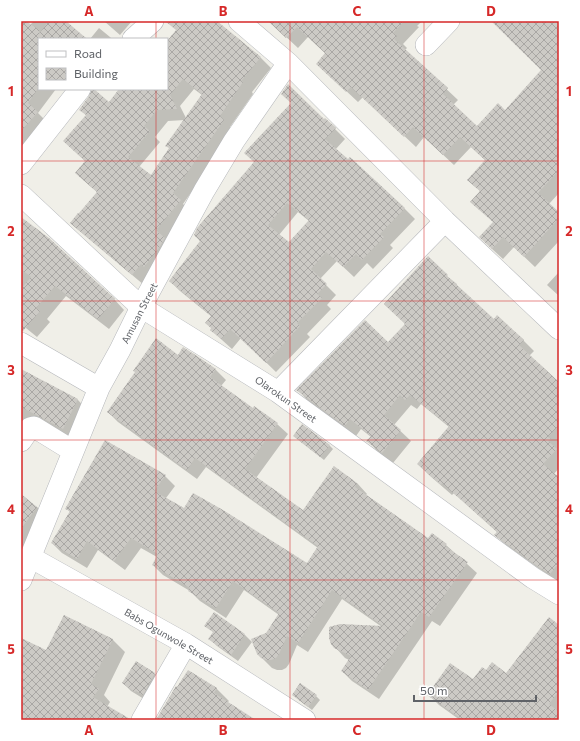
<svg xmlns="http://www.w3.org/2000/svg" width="580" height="741" viewBox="0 0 580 741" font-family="Commissioner,sans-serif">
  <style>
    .shadow { fill: #0003; fill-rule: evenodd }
    .building { fill: url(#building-cross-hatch); fill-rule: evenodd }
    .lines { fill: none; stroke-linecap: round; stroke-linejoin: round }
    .minor-casing { stroke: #b5b7bb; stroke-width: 22 }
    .minor { stroke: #fff; stroke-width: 21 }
    .grid { fill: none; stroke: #d62828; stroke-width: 1; stroke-opacity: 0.55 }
    .labels { text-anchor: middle; stroke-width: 3.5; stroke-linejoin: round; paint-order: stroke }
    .street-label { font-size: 10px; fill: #5f6267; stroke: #fff }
    .neatline { fill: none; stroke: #d62828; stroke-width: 1.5 }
    .grid-label { font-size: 13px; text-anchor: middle; font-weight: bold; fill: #d62828 }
  </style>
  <defs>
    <pattern id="building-cross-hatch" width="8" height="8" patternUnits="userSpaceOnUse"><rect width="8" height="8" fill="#cccac5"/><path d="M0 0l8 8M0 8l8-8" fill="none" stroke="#a9a7a4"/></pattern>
  </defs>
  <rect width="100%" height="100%" fill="#f0efe8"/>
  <path class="shadow" d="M21,21H25L30,25L34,21H64L85,39H39V89H56L38,113L48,123L21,155Z
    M104,21H132L120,35Z
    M189,21H216L261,58L271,68L252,92L253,94L230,127L234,131L183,204L191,211L144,285L82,233L71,223L98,193L76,173L86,162L64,141L109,103L120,89H167V43ZM194,89L202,95L186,118L180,106ZM185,120L170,149L151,177L139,167L160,142L155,137L168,121Z
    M269,21H422L417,26L419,27L403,44L407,48L405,50L458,100L453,105L477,127L505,111L543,70L492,21H559V193L549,204L559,213V241L535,267L514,247L503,259L491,248L494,223L481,192L469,180L486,161L471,147L454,165L424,137L416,147L363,97L358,102L328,74L326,54L308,37L298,48Z
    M99,28L110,37L112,39H90Z
    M325,119L345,139L335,150L404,208L415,219L390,245L393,248L373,269L367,263L354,277L337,261L320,279L336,295L327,305L331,309L307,334L310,337L276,372L241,338L232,349L222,340L212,330V317L180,291L170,281ZM298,212L309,221L289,243L279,235Z
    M21,218L114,299L124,310L109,329L66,296L47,319L50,322L37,337L21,324Z
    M428,258L494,321L523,340L534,351L529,356L558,382L559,381V468L554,474L559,478V583L506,545L495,535L497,532L454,493L452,495L429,475L418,464L449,427L421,404L417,409L411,405L394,425L411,441L393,463L378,452L368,441L371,437L361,429L356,436L308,401L298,390L388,344L406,324Z
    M559,272V296L547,285Z
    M178,356L200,359L216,370L226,380L221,386L253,409L277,424L288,434L256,478L303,512L357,483L367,494L366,495L429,539L446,545L477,573L440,626L432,621L379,699L352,681L342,671L349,660L345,658L335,647L382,627L342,599L308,652L297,645L289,664L286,668L282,670H277L272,668L258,654L267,633L279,615L244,590L226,618L200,601L190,591L163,575L153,565L157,557L141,548L125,570L98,550L87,568L62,553L52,543L70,512L67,509L165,476L175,486L166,498L185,509L307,564L318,548L206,467L197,479L118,422L108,412Z
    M21,370L78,400L88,411L74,439L35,418L21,446Z
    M294,436L329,445L333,449L324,460Z
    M21,497L37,507L48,518L21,568Z
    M214,613L245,635L252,642L238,661L217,646L210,639L214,633L206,625Z
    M64,616L113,640L125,652L104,695L110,702L107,707L125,720H21V639L47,652Z
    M559,626V720H460L439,705L429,695L473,681L487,671L507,675Z
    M136,662L155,674L163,682L144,699L131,691L123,683Z
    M188,671L217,689L229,701L227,703L254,720H157Z
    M316,696L320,700L312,710L297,698Z"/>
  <path class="building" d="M21,21H26L39,30V34L49,21H66L87,39H39V87L28,103L38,112L21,131Z
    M165,21H217L261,57L241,81L243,82L220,116L224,120L173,193L181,200L156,230L165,238L159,248L144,267L141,264L132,275L70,223L78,213H79L97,192L75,173L85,161L63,141L86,115L79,110L89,96L92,89H94L109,102L119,89H167V41L176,30ZM183,79L202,94L165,146L169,148L151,175L128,157L150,131L144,126L157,110L177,109L170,95Z
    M268,21H404L393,33L397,36L394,39L448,88L443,94L477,126L498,103L505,110L541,70L491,21H559V170L538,193L559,212V218L524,257L503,237L492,249L479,237L493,222L470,202L480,191L467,180L485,160L460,137L443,155L413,127L404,137L351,87L346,92L316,64L325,53L297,27L286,38Z
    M288,84L324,119L325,118L336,128L325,139L348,159L350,157L405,208L380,234L384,237L362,260L356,254L343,267L326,252L311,269L327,284L317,294L322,298L297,323L300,326L266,363L230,329L221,339L210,330L211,328L205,323L211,316L169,281L200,241L194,235L197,228L254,162L244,153L291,103L281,94ZM287,203L309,220L289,242L268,225Z
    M21,217L49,238L115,299L98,319L55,286L36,308L40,311L23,331H21V289L31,277L21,269Z
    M428,256L448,275L447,276L457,284V285L494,319L497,315L524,340L519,345L559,382V425L548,437L551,439L548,441L557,449L543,464L559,477V563L550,574L540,568L494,535L497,532L442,483L441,485L417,464L449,426L410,395L405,400L400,395L384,415L401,430L382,453L366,441L371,436L350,419L345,426L296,390L365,320L388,342L405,324L384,304Z
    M156,338L178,355L183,347L200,358L216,369L210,377L253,408L254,406L278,423L245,469L303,510L334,466L357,483L355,487L428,538L432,533L447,544L445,546L468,562L429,617L421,612L368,690L341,671L351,656L334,648L331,644L329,638V627L340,624L383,626L332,590L298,643L287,636L279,654L276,658L271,660H266L261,658L257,654L251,639L266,633L279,613L233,581L216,608L188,591L190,588L152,565L158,554L131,538L114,561L87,541L77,559L51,543L70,511L65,509L105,440L166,475L154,491L184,508L193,493L223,510L307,563L318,546L249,497L195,458L187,470L107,412L135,372L133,371Z
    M21,369L78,399L63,429L21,407Z
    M302,424L330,445L320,457L293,436Z
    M21,494L37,507L21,529Z
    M214,612L245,634L231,655L208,639L213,632L204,626Z
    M64,615L113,639L91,684L99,689L93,697L130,719V720H21V638L46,650Z
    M549,617L559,625V691L549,704L559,712V720H463L427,695L450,663L473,679L482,667L486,670L492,662L506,673Z
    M136,661L155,673L143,695L136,691L135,692L122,683Z
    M188,670L217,688L214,693L256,720H156L176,686L177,687Z
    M300,683L317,695L308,707L292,695Z"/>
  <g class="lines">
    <g class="minor-casing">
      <path id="minor" d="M239,21L288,63L445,221L559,329
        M133,39L153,21
        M426,45L449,21
        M21,164L80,89
        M21,195L141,307L278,392L533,578L559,594
        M21,343L99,388
        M278,392L445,221
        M21,441L30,428L34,427L73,451
        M30,557L186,644L305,720
        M21,580L99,388L120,350L141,307L204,191L234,141L288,63
        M142,720L186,644"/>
    </g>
    <use href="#minor" class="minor"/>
  </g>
  <path class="grid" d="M156,21V39M290,21V720M424,21V720M156,89V720M21,161H559M21,301H559M21,440H559M21,580H559"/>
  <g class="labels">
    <g class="street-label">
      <text transform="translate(139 313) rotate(-63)" y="4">Amusan Street</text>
      <text transform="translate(286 399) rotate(35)" y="4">Olarokun Street</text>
      <text transform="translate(169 636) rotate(30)" y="4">Babs Ogunwole Street</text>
    </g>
  </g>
  <rect width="580" height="741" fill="none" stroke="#ffffff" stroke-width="44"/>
  <rect x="38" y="38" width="130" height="52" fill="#ffffff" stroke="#bfc0c2"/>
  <rect x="46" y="51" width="20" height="6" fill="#ffffff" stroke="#bfc0c2"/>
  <text x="74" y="58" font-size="12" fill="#5f6267">Road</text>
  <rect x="46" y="68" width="20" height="12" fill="url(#building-cross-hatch)" stroke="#bfc0c2"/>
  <text x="74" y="78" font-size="12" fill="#5f6267">Building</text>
  <path d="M414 695v6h122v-6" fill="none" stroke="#5f6267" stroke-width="2"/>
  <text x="420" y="695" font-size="12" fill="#5f6267" stroke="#ffffff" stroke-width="3" paint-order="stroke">50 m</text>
  <rect x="22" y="22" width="536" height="697" class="neatline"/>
  <g class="grid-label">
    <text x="89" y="16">A</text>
    <text x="223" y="16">B</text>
    <text x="357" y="16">C</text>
    <text x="491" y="16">D</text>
    <text x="11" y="96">1</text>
    <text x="569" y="96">1</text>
    <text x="11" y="236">2</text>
    <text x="569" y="236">2</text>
    <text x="11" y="375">3</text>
    <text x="569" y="375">3</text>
    <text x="11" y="514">4</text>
    <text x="569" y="514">4</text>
    <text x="11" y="654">5</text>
    <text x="569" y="654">5</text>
    <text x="89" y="735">A</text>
    <text x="223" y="735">B</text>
    <text x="357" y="735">C</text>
    <text x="491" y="735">D</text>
  </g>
</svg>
